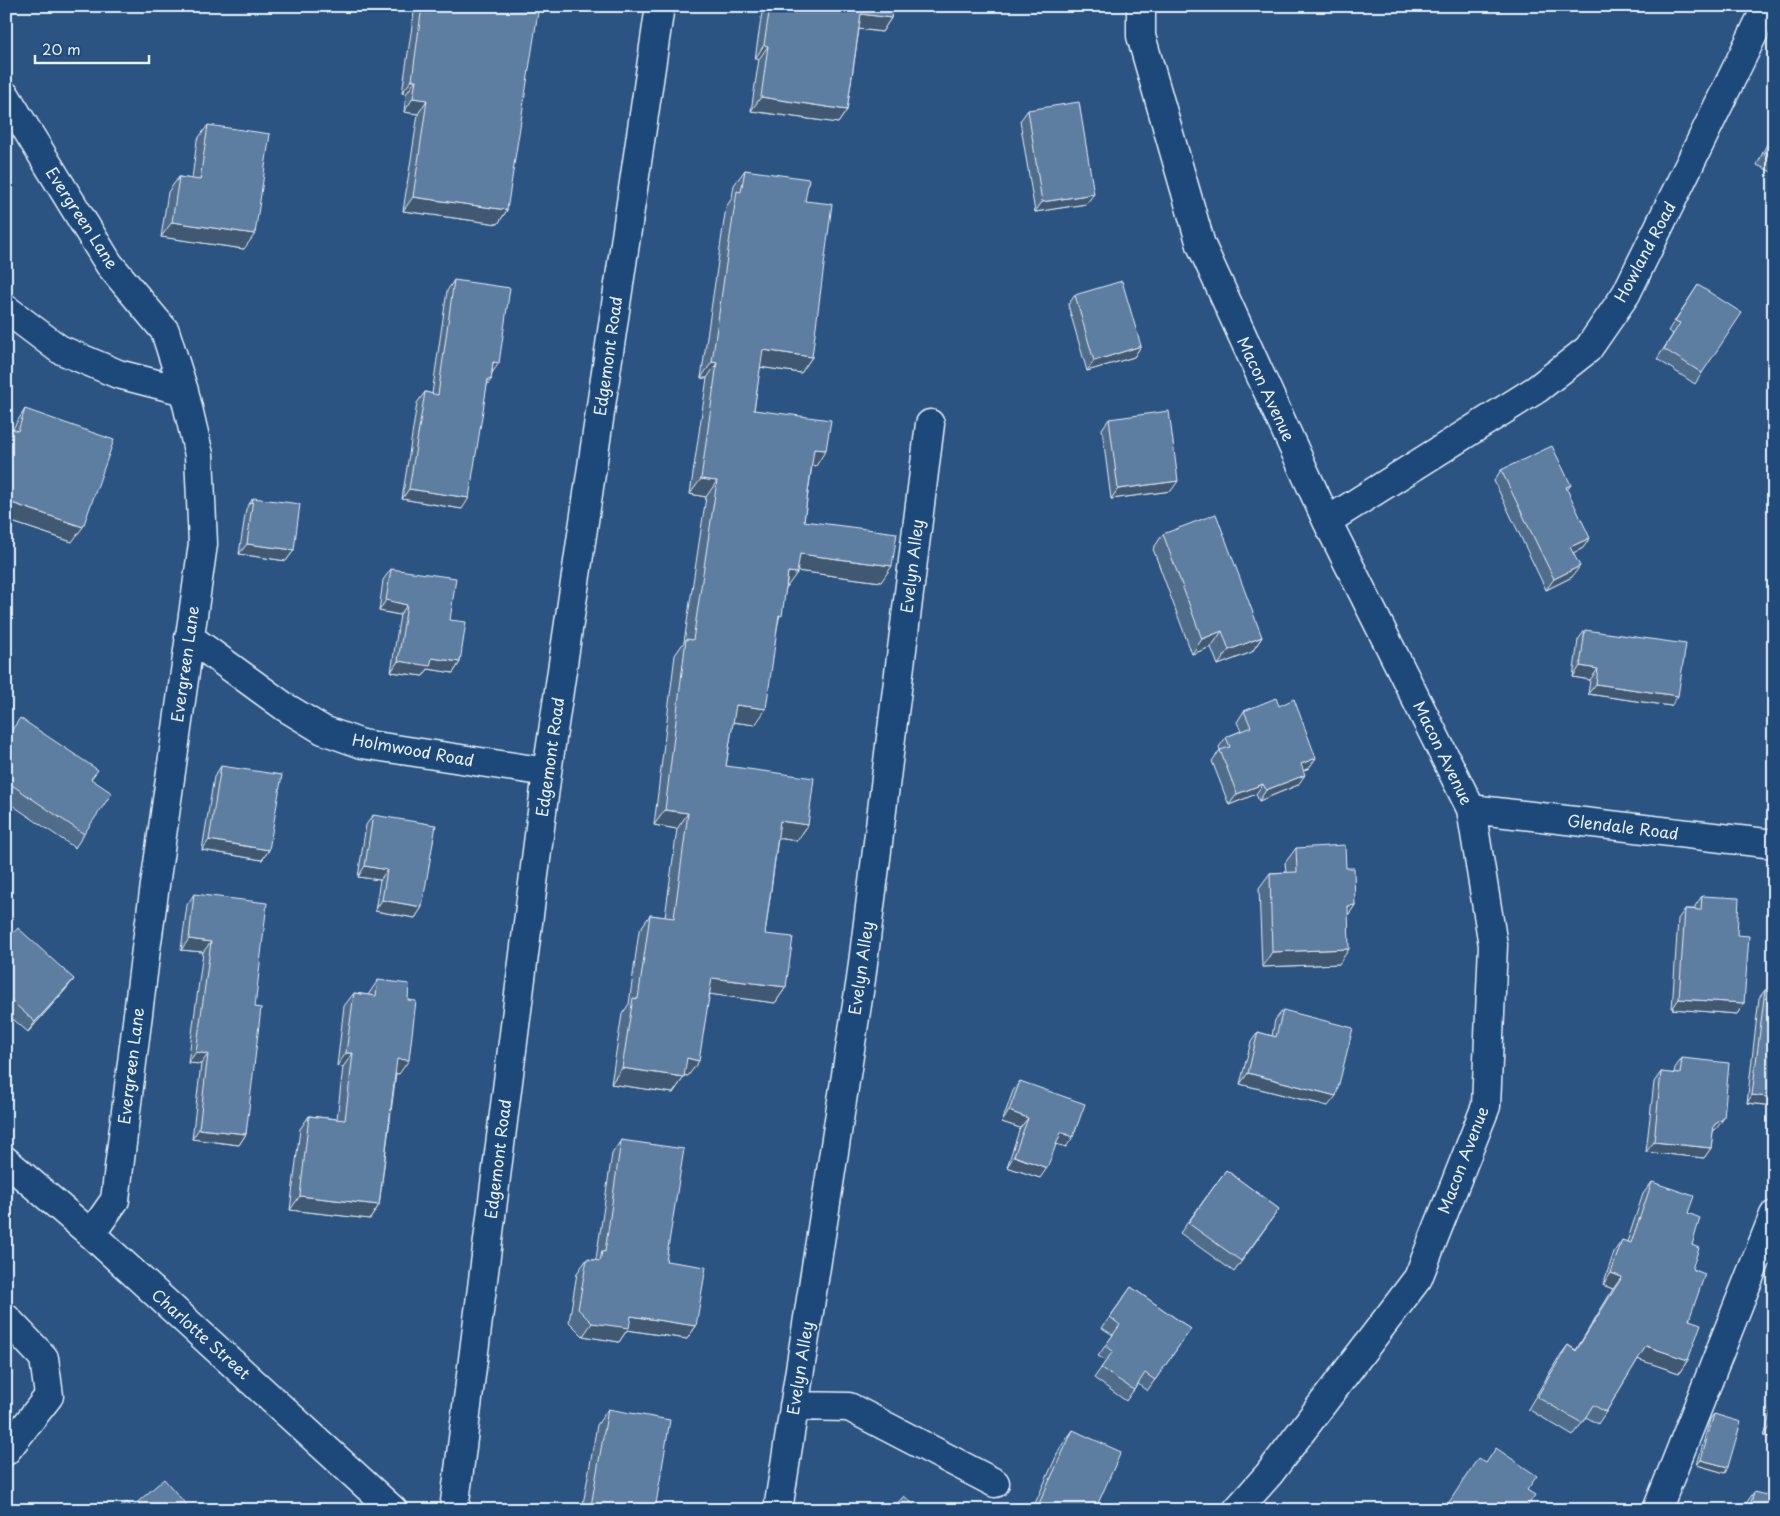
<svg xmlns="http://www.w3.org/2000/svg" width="1780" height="1516" viewBox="0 0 1780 1516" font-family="'Playpen Sans',sans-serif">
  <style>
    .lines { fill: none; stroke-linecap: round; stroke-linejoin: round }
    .minor-casing { stroke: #e8f1f8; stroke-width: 31 }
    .minor { stroke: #1f4a7a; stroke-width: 28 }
    .wall { fill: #506c8a; stroke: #e8f1f8 }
    .shaded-wall { fill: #415871; stroke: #e8f1f8 }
    .building { fill: #5d7da1; stroke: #e8f1f8 }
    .labels { text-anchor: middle; stroke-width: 4; stroke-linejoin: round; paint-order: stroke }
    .street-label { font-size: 16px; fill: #e8f1f8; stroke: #1f4a7a }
  </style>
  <rect width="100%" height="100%" fill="#2b5482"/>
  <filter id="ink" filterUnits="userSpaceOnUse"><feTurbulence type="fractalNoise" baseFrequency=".02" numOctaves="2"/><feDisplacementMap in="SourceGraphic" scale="10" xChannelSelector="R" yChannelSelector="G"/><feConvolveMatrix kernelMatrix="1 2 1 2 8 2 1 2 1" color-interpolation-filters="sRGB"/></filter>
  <g filter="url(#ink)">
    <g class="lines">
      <g class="minor-casing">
        <path id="minor" d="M1141,6V36L1201,245L1327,521L1471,809L1493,945L1486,1106L1418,1278L1269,1474L1237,1510
          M6,96L109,264L165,331L184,391L199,455L203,544L146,949L115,1200L91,1234
          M6,309L59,349L118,374L184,391
          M1327,521L1537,389L1588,349L1626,294L1767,6
          M189,637L285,707L323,730L362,744L547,772
          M1471,809L1774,844
          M6,1161L91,1234L393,1510
          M6,1318L44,1358L49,1396L6,1451
          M794,1406L849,1407L995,1483
          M454,1510L547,772L660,6
          M778,1510L861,979L930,424
          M1657,1510L1774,1215"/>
      </g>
      <use href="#minor" class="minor"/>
    </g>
    <path class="wall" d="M415,6H497L507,210L498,224L403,211L418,114L404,112L406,94L402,93Z
      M763,6H893L891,18L882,32L859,29L847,110L838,123L751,111L759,59H755Z
      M1028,110L1086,204L1035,212L1020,121Z
      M208,125L244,249L161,237L168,192L179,177L192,179L197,140Z
      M1774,129V173L1757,165Z
      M745,170L805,201L812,357L801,373L760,367L754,410L816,466L812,465L804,521L881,582L797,571L786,588L755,725L733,722L726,766L808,825L797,841L778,838L765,934L786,987L775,1003L710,994L688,1076L684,1075V1077L673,1093L611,1084L622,1014L629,1004L639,931L650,915L665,917L677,829L654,825L675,655L684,642L706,497L690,494L707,378H701L726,207L732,198L734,185Z
      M454,280L492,373L491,380L487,385L462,509L402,499L417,403L425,392L432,394L447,291Z
      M1698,285L1702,373L1695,384L1657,359L1673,334L1668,331Z
      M1075,295L1141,346L1134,357L1087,371L1068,305Z
      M25,409L72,542L6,520V427L13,429L15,425Z
      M1109,419L1171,491L1111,499L1102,429Z
      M1501,470L1571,485L1567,490L1583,548L1573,553L1572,577L1546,590L1494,481Z
      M253,498L294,550L286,561L239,554L246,509Z
      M1163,534L1262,637L1252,652L1218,665L1211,647L1192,654L1153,549Z
      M391,569L450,620L460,662L453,673L428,669L423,676L391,672L400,615L379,611L383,580Z
      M1585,630L1671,706L1588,694L1590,680L1573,677L1578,640Z
      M1279,706L1309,768L1304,770L1298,785L1259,801L1256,794L1229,805L1212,761L1220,750L1219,747L1226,737L1241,731L1237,722L1244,711Z
      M6,735L91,779L84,834L75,848L6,801Z
      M221,766L269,850L262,860L202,850L214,777Z
      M373,815L422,907L415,918L375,911L380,880L358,877L366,825Z
      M1296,848L1346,868L1355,905L1348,915L1339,964L1262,967L1259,888L1270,873L1286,872L1285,863Z
      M194,894L255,1007L246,1134L239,1145L192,1139L201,1064L188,1063L203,952L181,950L187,905Z
      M1702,896L1737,935L1744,1003L1737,1014L1672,1009L1678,919L1685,909H1695V906Z
      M6,941L74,979L66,989L28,1032L6,1013Z
      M378,980L399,1074L396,1073L379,1205L370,1219L290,1210L300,1129L309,1116L337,1119L343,1067L337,1066L344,1006L354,993L368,995Z
      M1765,990L1774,991V1106L1747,1103L1759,998Z
      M1283,1010L1328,1106L1240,1084L1251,1042L1258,1032L1272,1036L1275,1020Z
      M1682,1058L1716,1129L1713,1131L1711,1148L1704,1158L1646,1152L1654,1082L1661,1072L1674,1074L1675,1068Z
      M1020,1081L1066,1147L1056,1144L1040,1178L1007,1167L1020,1128L1002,1122L1013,1091Z
      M621,1140L666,1261L696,1326L687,1339L627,1330L619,1342L583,1336L569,1322L577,1273L587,1259L595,1260L596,1259L612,1154Z
      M1226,1170L1279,1209L1234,1272L1180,1233Z
      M1652,1182L1688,1213L1692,1245V1269L1688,1360L1679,1373L1638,1359L1606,1412L1598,1424L1586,1417L1573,1436L1528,1409L1559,1357L1568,1345L1576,1350L1613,1289L1603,1285L1614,1252L1622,1240L1627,1242L1643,1194Z
      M1131,1287L1191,1329L1147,1391L1138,1384L1126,1401L1094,1378L1106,1361L1098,1356L1113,1335L1102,1328Z
      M1774,1399V1438L1764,1436Z
      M608,1409L655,1510H582L597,1425Z
      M1714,1414L1725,1473L1697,1465L1710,1419Z
      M1073,1430L1095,1510H1032L1060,1448Z
      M1754,1492L1774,1510H1745L1747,1502Z"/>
    <path class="shaded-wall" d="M861,14L891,18L882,32L851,28Z
      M764,45L768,46L759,59H755Z
      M412,80H416L406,94L402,93Z
      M761,97L847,110L838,123L751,111Z
      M413,98L427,100L418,114L404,112Z
      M1094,194L1086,204L1035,212L1042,202Z
      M413,197L507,210L498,224L403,211Z
      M172,222L255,234L244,249L161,237Z
      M1141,346L1134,357L1087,371L1094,361Z
      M763,350L812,357L801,373L752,366Z
      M493,362L499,363L492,373Z
      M712,362L717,363L707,378H701Z
      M814,449L826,450L816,466L803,464Z
      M701,479L717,481L706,497L690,494Z
      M1178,481L1171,491L1111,499L1118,489Z
      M409,489L469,498L462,509L402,499Z
      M6,501L83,527L72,542L6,520Z
      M1590,538L1583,548L1563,558L1570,547Z
      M247,544L294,550L286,561L239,554Z
      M800,554L892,566L881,582L789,570Z
      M1580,566L1572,577L1546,590L1554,579Z
      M788,572L797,573L786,588Z
      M386,600L407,605L400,615L379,611Z
      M1222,631L1211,647L1192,654L1202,639Z
      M1262,637L1252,652L1218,665L1229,650Z
      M432,658L460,662L453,673L428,669L423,676L391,672L398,661Z
      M1580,666L1598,669L1590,680L1573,677Z
      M1596,684L1678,696L1671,706L1588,694Z
      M736,705L766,709L755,725L725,721Z
      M1316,758L1309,768L1294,775L1301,764Z
      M1305,775L1298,785L1259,801L1266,790Z
      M1263,784L1256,794L1229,805L1237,794Z
      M665,810L688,813L677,829L654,825Z
      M780,821L808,825L797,841L770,837Z
      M209,840L269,850L262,860L202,850Z
      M365,866L387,870L380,880L358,877Z
      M382,900L422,907L415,918L375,911Z
      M1355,905L1345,920L1348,906Z
      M189,939L211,942L203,952L181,950Z
      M1349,949L1339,964L1262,967L1272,952Z
      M712,978L786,987L775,1003L701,993Z
      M74,979L66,989L28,1032L35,1022Z
      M1679,999L1744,1003L1737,1014L1672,1009Z
      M196,1052L208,1054L201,1064L188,1063Z
      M346,1053H353L343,1067L337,1066Z
      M687,1058L699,1061L688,1076L676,1074Z
      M397,1059L409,1060L399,1074L388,1072Z
      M622,1068L684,1077L673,1093L611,1084Z
      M1248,1073L1336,1096L1328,1106L1240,1084Z
      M1752,1095L1774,1098V1106L1747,1103Z
      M1009,1111L1028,1118L1020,1128L1002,1122Z
      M1724,1118L1716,1129L1707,1135L1714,1125Z
      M199,1129L246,1134L239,1145L192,1139Z
      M1061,1132L1073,1137L1066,1147L1053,1143Z
      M1654,1142L1711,1148L1704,1158L1646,1152Z
      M1014,1156L1047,1168L1040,1178L1007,1167Z
      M300,1196L379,1205L370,1219L290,1210Z
      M1611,1273L1622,1277L1613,1289L1603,1285Z
      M631,1316L696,1326L687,1339L627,1330L619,1342L583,1336L592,1323Z
      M1646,1346L1688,1360L1679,1373L1637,1359Z
      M1771,1426H1774V1438L1764,1436Z
      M1701,1460L1728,1467L1725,1473L1697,1465Z
      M591,1506L608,1509L607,1510H589Z"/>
    <path class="building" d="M422,6H497L538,12L507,210L413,197L427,100L413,98L416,80H412Z
      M770,6H893L891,18L861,14L847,110L761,97L768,46L764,45Z
      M1079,102L1094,194L1042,202L1028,110Z
      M208,125L270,134L255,234L172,222L179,177L200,180Z
      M1774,134V160L1764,155Z
      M745,170L809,179L805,201L832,204L812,357L763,350L754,410L831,420L826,450L814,449L804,521L897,533L892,566L800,554L797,573L788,572L782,616L779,615L766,709L736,705L726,766L814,778L808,825L780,821L765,934L793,937L786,987L712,978L699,1061L687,1058L684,1077L622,1068L633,998L638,999L650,915L674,918L688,813L665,810L686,639L693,640L717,481L701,479L717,363L712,362L729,243L737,191L741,192Z
      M454,280L510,288L499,363L493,362L491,380L488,379L469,498L409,489L425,392L438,395Z
      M1122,281L1141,346L1094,361L1075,295Z
      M1698,285L1742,313L1702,373L1664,349L1680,323L1675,321Z
      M25,409L114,440L83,527L6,501V427L18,431Z
      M1169,411L1178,481L1118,489L1109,419Z
      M1552,446L1571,485L1566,487L1590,538L1570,547L1580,566L1554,579L1501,470Z
      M253,498L300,504L294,550L247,544Z
      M1216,514L1262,637L1229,650L1222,631L1202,639L1163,534Z
      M391,569L456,578L450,620L466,622L460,662L432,658L430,666L398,661L407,605L386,600Z
      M1585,630L1686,644L1678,696L1596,684L1598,669L1580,666Z
      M1276,698L1279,706L1294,699L1316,758L1301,764L1305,775L1266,790L1263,784L1237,794L1220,750L1230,747L1226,737L1251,727L1244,711Z
      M20,718L98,770L91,779L112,793L84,834L6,781V735L8,736Z
      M221,766L282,775L269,850L209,840Z
      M373,815L436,825L422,907L382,900L387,870L365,866Z
      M1345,845L1346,868H1354L1355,905L1348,906L1349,949L1272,952L1270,873L1297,872L1296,848Z
      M194,894L267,903L255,1007L261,1008L246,1134L199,1129L208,1054L196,1052L211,942L189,939Z
      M1702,896L1739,898L1737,935L1749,936L1744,1003L1679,999L1685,909L1701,910Z
      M18,928L74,979L35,1022L6,996V941Z
      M378,980L409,984L408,1000L416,1001L409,1060L397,1059L379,1205L300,1196L309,1116L345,1120L353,1053H346L354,993L376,996Z
      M1765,990L1774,991V1098L1752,1095Z
      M1283,1010L1353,1028L1336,1096L1248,1073L1258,1032L1276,1037Z
      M1682,1058L1729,1063L1724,1118L1714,1125L1711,1148L1654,1142L1661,1072L1680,1074Z
      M1020,1081L1085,1104L1073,1137L1061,1132L1047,1168L1014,1156L1028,1118L1009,1111Z
      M621,1140L684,1149L666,1261L706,1267L696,1326L631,1316L629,1328L592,1323L578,1309L587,1259L600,1261L602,1251L605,1252Z
      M1226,1170L1279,1209L1241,1261L1188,1223Z
      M1652,1182L1694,1196L1688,1213L1700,1218L1692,1245L1699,1248L1692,1269L1705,1274L1689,1320L1701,1324L1688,1360L1646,1346L1606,1412L1593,1405L1582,1423L1537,1397L1568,1345L1576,1351L1622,1277L1611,1273L1622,1240L1631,1243Z
      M1131,1287L1191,1329L1155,1380L1145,1373L1134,1390L1101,1368L1113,1351L1105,1346L1120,1325L1110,1317Z
      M608,1409L670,1420L655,1510H607L608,1509L591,1506Z
      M1714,1414L1741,1422L1728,1467L1701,1460Z
      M1774,1417V1426H1771Z
      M1073,1430L1121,1452L1095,1510H1036Z
      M1496,1448L1537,1476L1527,1490L1535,1495L1525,1510H1444L1478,1458L1486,1463Z
      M164,1479L191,1510H118L127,1502L132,1507Z
      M1754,1492L1774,1497V1510H1749Z
      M904,1496L920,1510H891Z"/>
  </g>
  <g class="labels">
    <g class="street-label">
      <text transform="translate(82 218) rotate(57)" y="6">Evergreen Lane</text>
      <text transform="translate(1645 252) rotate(-62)" y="6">Howland Road</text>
      <text transform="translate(608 356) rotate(-82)" y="6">Edgemont Road</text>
      <text transform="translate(1266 389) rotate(65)" y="6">Macon Avenue</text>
      <text transform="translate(912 566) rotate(-83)" y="6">Evelyn Alley</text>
      <text transform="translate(185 664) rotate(-82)" y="6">Evergreen Lane</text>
      <text transform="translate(413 750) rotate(10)" y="6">Holmwood Road</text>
      <text transform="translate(1443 753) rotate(64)" y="6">Macon Avenue</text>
      <text transform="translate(550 757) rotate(-82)" y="6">Edgemont Road</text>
      <text transform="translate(1623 827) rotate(7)" y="6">Glendale Road</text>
      <text transform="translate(861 968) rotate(-82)" y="6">Evelyn Alley</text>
      <text transform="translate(131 1066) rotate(-83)" y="6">Evergreen Lane</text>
      <text transform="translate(498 1159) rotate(-83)" y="6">Edgemont Road</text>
      <text transform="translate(1463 1160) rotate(-69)" y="6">Macon Avenue</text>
      <text transform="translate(201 1334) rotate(42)" y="6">Charlotte Street</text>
      <text transform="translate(800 1368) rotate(-81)" y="6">Evelyn Alley</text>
    </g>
  </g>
  <rect width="1780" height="1516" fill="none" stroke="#1f4a7a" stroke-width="25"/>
  <rect x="12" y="12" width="1755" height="1491" fill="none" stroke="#e8f1f8" stroke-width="2" filter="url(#ink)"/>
  <path d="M35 55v8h114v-8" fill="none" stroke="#e8f1f8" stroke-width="2.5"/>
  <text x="42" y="55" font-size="15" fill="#e8f1f8" stroke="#1f4a7a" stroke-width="4" paint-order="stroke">20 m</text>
</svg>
